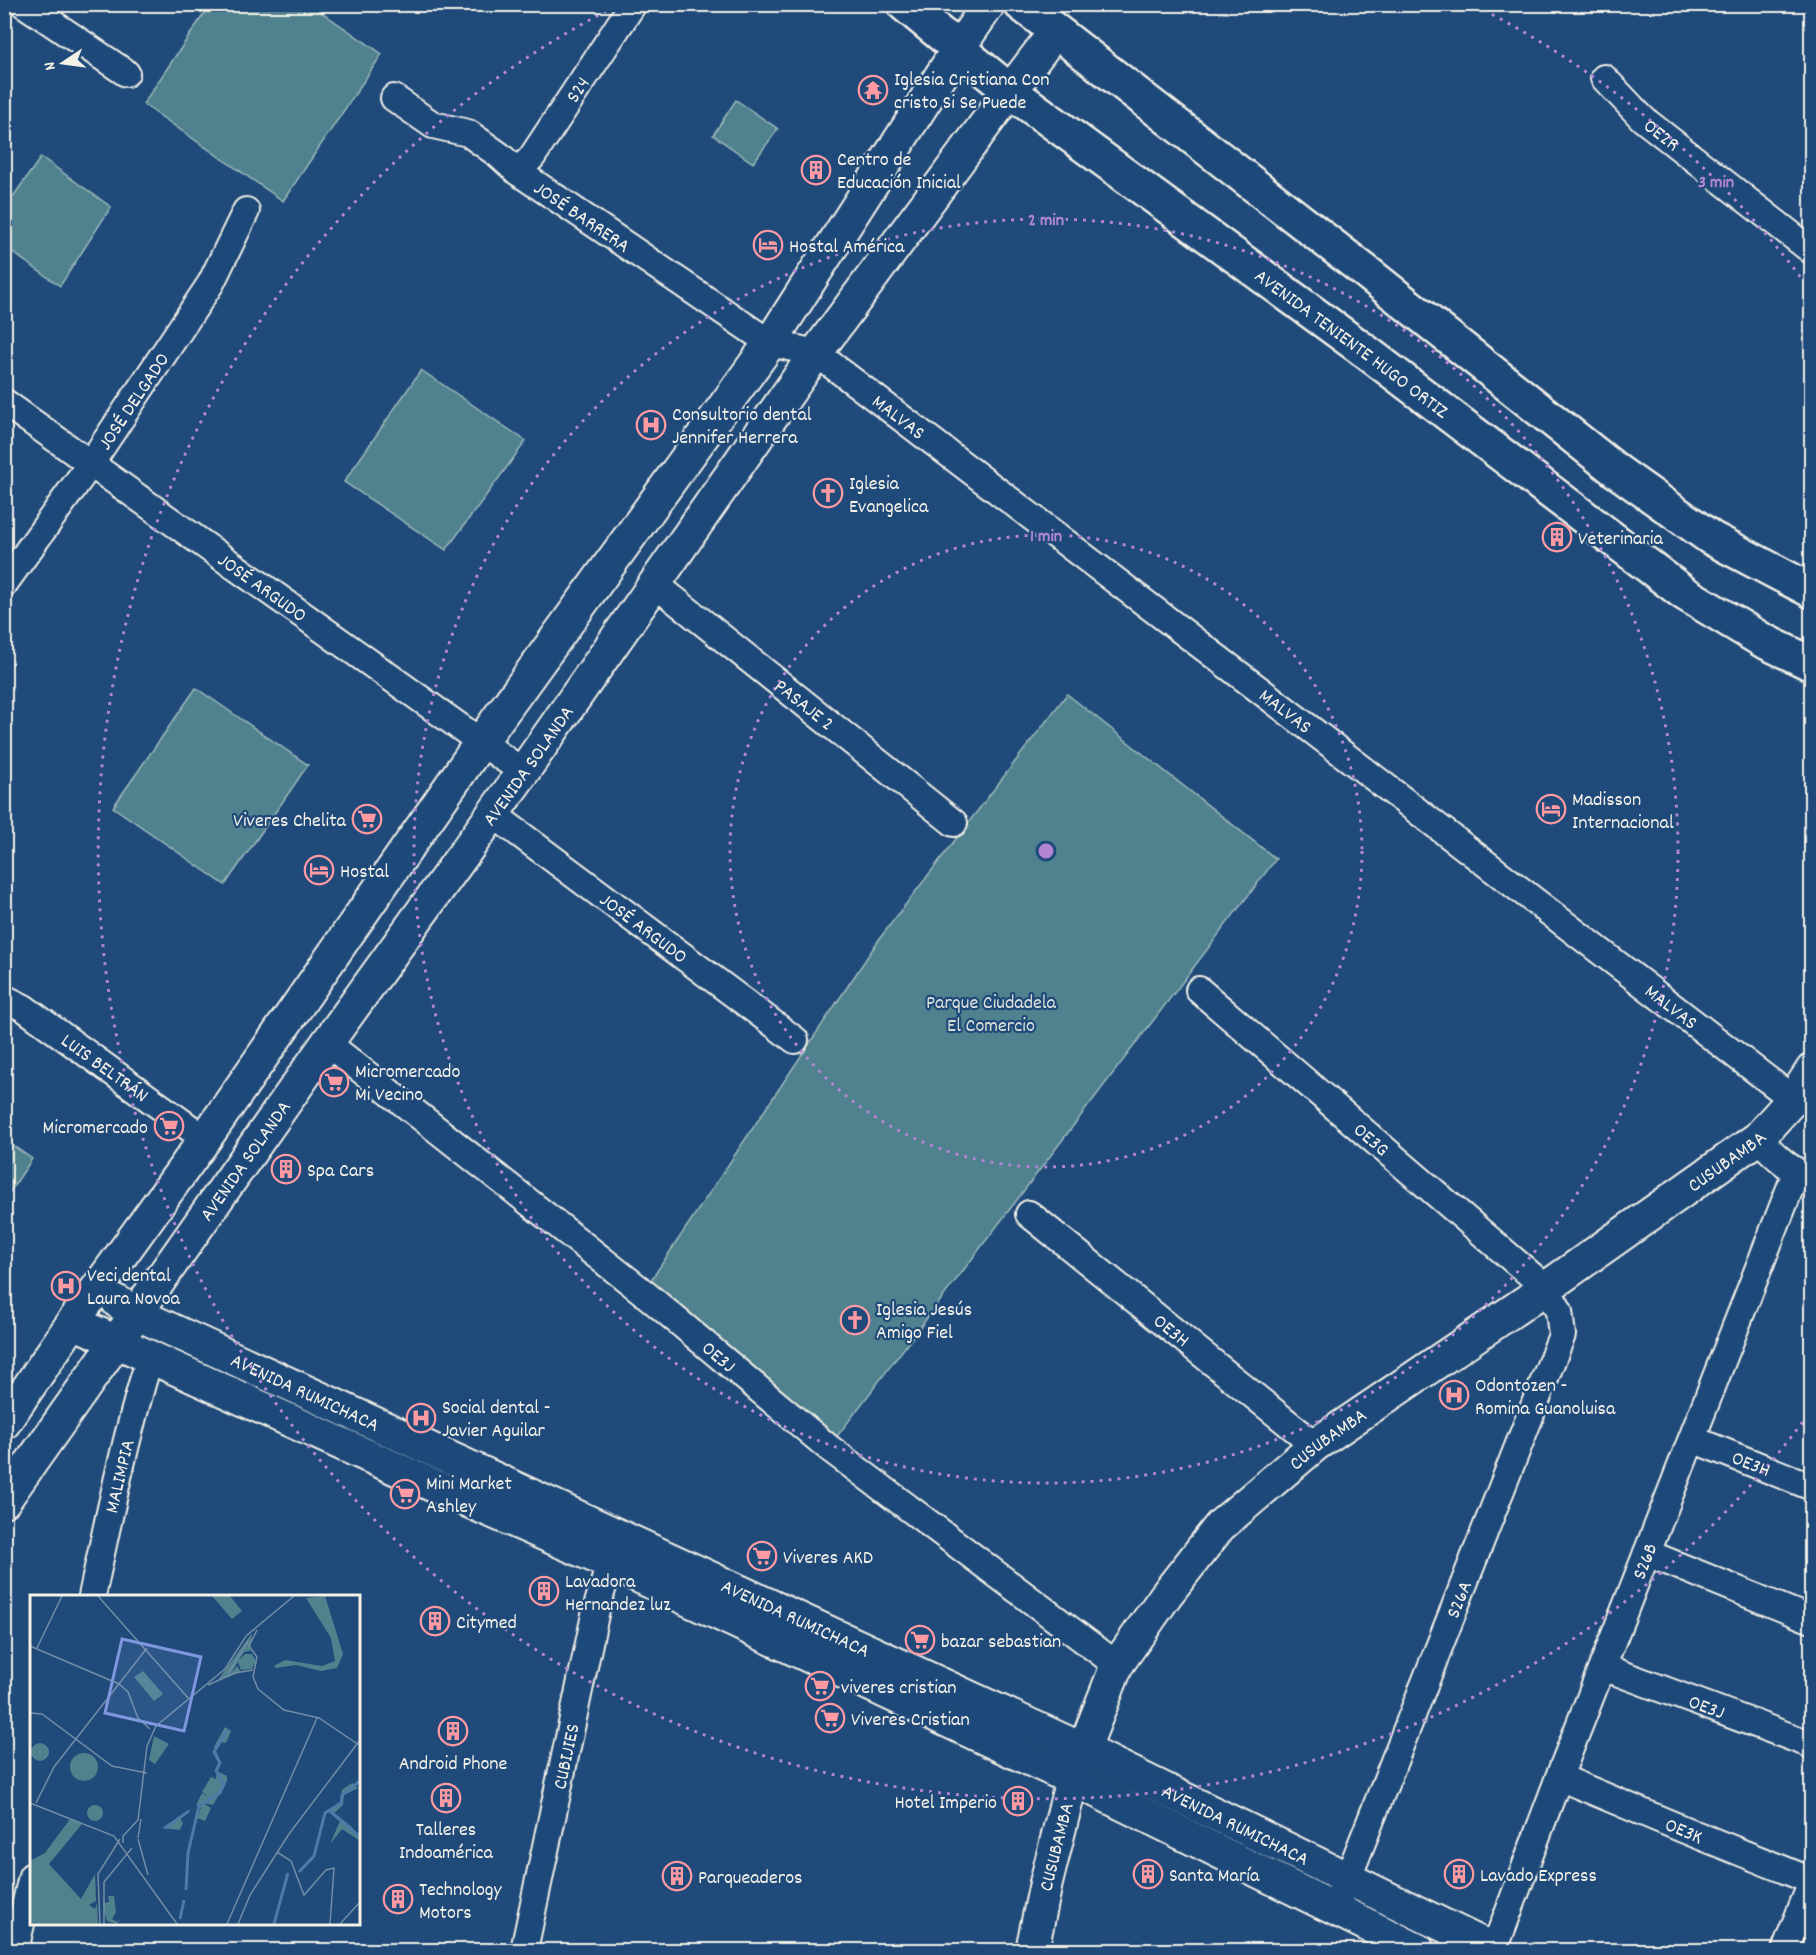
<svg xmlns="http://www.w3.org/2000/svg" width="1816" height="1955" viewBox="0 0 1816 1955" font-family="Dekko,sans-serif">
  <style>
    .green { fill: #50828e; stroke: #a2babb; stroke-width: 1.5 }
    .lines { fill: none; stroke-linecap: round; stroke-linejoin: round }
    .minor-casing { stroke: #f4f1e8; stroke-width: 30 }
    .tertiary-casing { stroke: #f4f1e8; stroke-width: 36 }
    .secondary-casing { stroke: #f4f1e8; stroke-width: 38 }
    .minor { stroke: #1f4a7a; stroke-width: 26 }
    .tertiary { stroke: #1f4a7a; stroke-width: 32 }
    .secondary { stroke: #1f4a7a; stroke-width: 33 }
    .ring { fill: none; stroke: #b185d1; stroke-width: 3; stroke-dasharray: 3 6 }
    .labels { text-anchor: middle; stroke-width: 4.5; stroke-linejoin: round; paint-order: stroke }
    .poi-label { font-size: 20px; fill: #f4f1e8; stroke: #1f4a7a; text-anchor: start }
    .street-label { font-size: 20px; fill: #f4f1e8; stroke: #1f4a7a }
    .park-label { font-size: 20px; fill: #dbe0da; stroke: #1f4a7a }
    .inset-river { fill: none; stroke: #4c7ba8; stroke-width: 3 }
    .inset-road { fill: none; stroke: #748da6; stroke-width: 1.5 }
    .view { fill: #7e97df; fill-opacity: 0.15; stroke: #7e97df; stroke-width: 3 }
    .inset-edge { fill: none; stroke: #f4f1e8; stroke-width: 3 }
    .centre { fill: #b185d1; stroke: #1f4a7a; stroke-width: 3 }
    .ring-label { font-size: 18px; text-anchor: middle; font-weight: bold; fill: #b185d1; stroke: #1f4a7a; stroke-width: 4.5; stroke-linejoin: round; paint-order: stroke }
  </style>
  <rect width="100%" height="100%" fill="#1f4a7a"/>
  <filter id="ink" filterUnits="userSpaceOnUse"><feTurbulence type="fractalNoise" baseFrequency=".0167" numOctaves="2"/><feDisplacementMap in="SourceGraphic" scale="12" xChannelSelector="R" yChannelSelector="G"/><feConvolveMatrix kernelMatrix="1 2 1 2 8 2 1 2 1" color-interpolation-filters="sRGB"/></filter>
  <g filter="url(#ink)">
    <path class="green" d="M210,5H311L382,54L283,201L143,104Z
      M736,100L778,129L753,163L713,135Z
      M41,157L111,207L60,286L5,247V208Z
      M421,370L526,441L446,550L344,482Z
      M196,688L308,765L225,885L113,807Z
      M1067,694L1276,859L829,1447L643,1292L880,938Z
      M5,1140L32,1159L5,1199Z"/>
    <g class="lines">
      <g class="minor-casing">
        <g id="minor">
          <path d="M24,4L126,73"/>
          <path id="s1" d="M1604,78L1643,119L1812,251"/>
          <path id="s2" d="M394,98L433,125L468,133L499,155L518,172L770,343L816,353L1257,688L1793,1099"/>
          <path id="s3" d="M518,172L532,157L633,4"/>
          <path id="s4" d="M4,402L523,772"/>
          <path id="s5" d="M4,584L91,463L211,283L246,211"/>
          <path id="s6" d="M655,584L954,823"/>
          <path id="s7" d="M493,814L795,1040"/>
          <path id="s8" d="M1199,990L1546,1288L1559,1311L1562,1335L1348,1878L1333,1909"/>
          <path id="s9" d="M4,998L24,1008L205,1139"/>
          <path id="s10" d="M327,1043L643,1292L829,1448L1117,1665"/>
          <path d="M1758,1138C1774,1155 1789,1170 1812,1179"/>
          <path id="s11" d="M1029,1214L1315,1445"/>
          <path id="s12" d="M1692,1439L1812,1487"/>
          <path d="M1647,1553L1812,1620"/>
          <path id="s13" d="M92,1596C109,1516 126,1435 150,1357"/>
          <path id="s14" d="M1603,1667L1812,1745"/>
          <path id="s15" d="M1559,1777L1685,1830L1812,1881"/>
          <path d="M15,1950L32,1876"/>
          <path id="s16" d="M524,1950L596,1610L610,1563"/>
          <path id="s17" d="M1494,1950L1559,1777L1796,1173"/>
          <path d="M1785,1950L1812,1882"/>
        </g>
      </g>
      <g class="tertiary-casing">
        <g id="tertiary">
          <path id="s18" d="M118,1302L135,1313L1084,1750L1494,1950"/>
          <path d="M73,1322L452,1494L610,1563L1072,1779L1418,1950"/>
          <path d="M4,1423L73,1322L205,1139L481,742L770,343L958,49L989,4"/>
          <path id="s19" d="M4,1501L327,1043L523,772L816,353L1010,91L1055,32"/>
          <path id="s20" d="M1032,1950L1046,1883L1072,1779L1117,1665L1166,1595L1220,1526L1315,1445L1546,1288L1758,1138L1793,1099L1812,1070"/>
        </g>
      </g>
      <g class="secondary-casing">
        <g id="secondary">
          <path id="s21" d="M904,4L1010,91L1369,354L1684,593L1762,640L1812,664"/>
          <path d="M1021,4L1365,271L1618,472L1711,538L1812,591"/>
        </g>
      </g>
      <use href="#minor" class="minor"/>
      <use href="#tertiary" class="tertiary"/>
      <use href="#secondary" class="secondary"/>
    </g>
  </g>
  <g class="ring">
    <circle cx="1046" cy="851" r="316"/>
    <circle cx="1046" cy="851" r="632"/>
    <path d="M1808 1415A948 948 0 1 1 616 6M1476 6A948 948 0 0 1 1808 287"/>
  </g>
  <defs>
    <g id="temple-ring" transform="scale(1.5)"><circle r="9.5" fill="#1f4a7a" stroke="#ff9aa2" stroke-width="1.5"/><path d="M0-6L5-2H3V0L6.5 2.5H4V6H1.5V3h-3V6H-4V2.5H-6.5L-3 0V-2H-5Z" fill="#ff9aa2"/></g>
    <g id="building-ring" transform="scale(1.5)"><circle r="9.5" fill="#1f4a7a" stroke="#ff9aa2" stroke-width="1.5"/><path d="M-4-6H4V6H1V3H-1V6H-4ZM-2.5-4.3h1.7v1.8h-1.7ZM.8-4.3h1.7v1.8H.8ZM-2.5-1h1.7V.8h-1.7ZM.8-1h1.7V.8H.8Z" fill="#ff9aa2"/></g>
    <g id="hotel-ring" transform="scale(1.5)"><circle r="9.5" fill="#1f4a7a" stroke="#ff9aa2" stroke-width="1.5"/><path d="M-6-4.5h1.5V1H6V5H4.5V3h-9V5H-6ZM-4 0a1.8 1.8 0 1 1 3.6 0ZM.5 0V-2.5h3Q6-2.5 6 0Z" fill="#ff9aa2"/></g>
    <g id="hospital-ring" transform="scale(1.5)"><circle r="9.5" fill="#1f4a7a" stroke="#ff9aa2" stroke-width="1.5"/><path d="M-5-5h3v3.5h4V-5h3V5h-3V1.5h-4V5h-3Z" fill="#ff9aa2"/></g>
    <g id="church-ring" transform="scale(1.5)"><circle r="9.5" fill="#1f4a7a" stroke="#ff9aa2" stroke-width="1.5"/><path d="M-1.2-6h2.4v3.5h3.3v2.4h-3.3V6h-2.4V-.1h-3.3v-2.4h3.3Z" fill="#ff9aa2"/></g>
    <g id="supermarket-ring" transform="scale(1.5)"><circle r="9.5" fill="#1f4a7a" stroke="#ff9aa2" stroke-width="1.5"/><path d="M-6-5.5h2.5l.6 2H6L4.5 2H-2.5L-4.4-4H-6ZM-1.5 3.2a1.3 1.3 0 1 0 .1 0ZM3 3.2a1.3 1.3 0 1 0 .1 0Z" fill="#ff9aa2"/></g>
  </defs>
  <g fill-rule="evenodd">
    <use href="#temple-ring" x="873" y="90"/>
    <use href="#building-ring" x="816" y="170"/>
    <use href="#hotel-ring" x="768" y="245"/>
    <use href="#hospital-ring" x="651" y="425"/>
    <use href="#church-ring" x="828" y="493"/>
    <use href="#building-ring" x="1557" y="537"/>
    <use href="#hotel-ring" x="1551" y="809"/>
    <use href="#supermarket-ring" x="367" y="819"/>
    <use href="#hotel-ring" x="319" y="870"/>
    <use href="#supermarket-ring" x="334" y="1082"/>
    <use href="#supermarket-ring" x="169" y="1126"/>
    <use href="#building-ring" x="286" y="1169"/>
    <use href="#hospital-ring" x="66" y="1286"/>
    <use href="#church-ring" x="855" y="1320"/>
    <use href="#hospital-ring" x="1454" y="1395"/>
    <use href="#hospital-ring" x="421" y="1418"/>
    <use href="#supermarket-ring" x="405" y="1494"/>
    <use href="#supermarket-ring" x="762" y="1556"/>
    <use href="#building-ring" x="544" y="1591"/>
    <use href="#building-ring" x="435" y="1621"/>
    <use href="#supermarket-ring" x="920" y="1640"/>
    <use href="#supermarket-ring" x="820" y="1686"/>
    <use href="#supermarket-ring" x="830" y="1718"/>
    <use href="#building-ring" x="453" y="1731"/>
    <use href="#building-ring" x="446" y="1798"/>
    <use href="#building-ring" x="1018" y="1801"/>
    <use href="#building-ring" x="1148" y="1874"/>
    <use href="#building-ring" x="1459" y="1874"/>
    <use href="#building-ring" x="677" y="1876"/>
    <use href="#building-ring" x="398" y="1899"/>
  </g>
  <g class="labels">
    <g class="poi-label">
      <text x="894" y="85">Iglesia Cristiana Con<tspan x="894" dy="23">cristo Si Se Puede</tspan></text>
      <text x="837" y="165">Centro de<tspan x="837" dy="23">Educación Inicial</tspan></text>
      <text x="789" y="252">Hostal América</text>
      <text x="672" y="420">Consultorio dental<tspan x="672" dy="23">Jennifer Herrera</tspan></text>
      <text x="849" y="489">Iglesia<tspan x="849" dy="23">Evangelica</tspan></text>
      <text x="1578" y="544">Veterinaria</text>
      <text x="1572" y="805">Madisson<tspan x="1572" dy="23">Internacional</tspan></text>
      <text x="346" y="826" text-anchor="end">Viveres Chelita</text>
      <text x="340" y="877">Hostal</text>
      <text x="355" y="1077">Micromercado<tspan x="355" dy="23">Mi Vecino</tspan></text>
      <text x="148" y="1133" text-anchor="end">Micromercado</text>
      <text x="307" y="1176">Spa Cars</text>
      <text x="87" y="1281">Veci dental<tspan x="87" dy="23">Laura Novoa</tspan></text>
      <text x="876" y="1315">Iglesia Jesús<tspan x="876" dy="23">Amigo Fiel</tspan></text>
      <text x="1475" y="1391">Odontozen -<tspan x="1475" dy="23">Romina Guanoluisa</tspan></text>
      <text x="442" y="1413">Social dental -<tspan x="442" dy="23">Javier Aguilar</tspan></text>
      <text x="426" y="1489">Mini Market<tspan x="426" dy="23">Ashley</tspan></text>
      <text x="783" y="1563">Viveres AKD</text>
      <text x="565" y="1587">Lavadora<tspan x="565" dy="23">Hernandez luz</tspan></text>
      <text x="456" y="1628">Citymed</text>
      <text x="941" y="1647">bazar sebastian</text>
      <text x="841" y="1693">viveres cristian</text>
      <text x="851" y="1725">Viveres Cristian</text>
      <text x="453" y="1769" text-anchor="middle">Android Phone</text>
      <text x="997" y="1808" text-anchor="end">Hotel Imperio</text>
      <text x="446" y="1835" text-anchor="middle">Talleres<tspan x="446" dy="23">Indoamérica</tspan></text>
      <text x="1169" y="1881">Santa María</text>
      <text x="1480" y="1881">Lavado Express</text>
      <text x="698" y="1883">Parqueaderos</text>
      <text x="419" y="1895">Technology<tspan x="419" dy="23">Motors</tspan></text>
    </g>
    <g class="street-label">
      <text dy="7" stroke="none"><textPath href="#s3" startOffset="102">S24</textPath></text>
      <text dy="7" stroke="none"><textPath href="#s1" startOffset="81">OE2R</textPath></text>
      <text dy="7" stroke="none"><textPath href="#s2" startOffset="225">JOSÉ BARRERA</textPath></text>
      <text dy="7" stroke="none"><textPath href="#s21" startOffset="562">AVENIDA TENIENTE HUGO ORTIZ</textPath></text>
      <text dy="7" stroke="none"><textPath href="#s5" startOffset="224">JOSÉ DELGADO</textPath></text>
      <text dy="7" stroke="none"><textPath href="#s2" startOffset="603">MALVAS</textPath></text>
      <text dy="7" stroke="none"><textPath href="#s4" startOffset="318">JOSÉ ARGUDO</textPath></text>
      <text dy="7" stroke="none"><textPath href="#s6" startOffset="192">PASAJE 2</textPath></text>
      <text dy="7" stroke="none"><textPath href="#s2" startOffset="1089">MALVAS</textPath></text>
      <text dy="7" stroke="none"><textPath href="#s19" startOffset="903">AVENIDA SOLANDA</textPath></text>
      <text dy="7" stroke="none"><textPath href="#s7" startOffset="189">JOSÉ ARGUDO</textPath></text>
      <text dy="7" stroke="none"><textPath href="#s2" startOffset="1575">MALVAS</textPath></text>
      <text dy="7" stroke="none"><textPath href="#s9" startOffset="123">LUIS BELTRÁN</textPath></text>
      <text dy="7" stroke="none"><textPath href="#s8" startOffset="228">OE3G</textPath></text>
      <text dy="7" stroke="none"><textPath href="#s19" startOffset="417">AVENIDA SOLANDA</textPath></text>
      <text dy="7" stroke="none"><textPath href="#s20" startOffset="1096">CUSUBAMBA</textPath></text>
      <text dy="7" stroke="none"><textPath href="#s11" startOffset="184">OE3H</textPath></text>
      <text dy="7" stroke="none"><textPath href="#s10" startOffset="502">OE3J</textPath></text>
      <text dy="7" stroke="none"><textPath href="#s18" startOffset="208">AVENIDA RUMICHACA</textPath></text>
      <text dy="7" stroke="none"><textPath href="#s20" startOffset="610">CUSUBAMBA</textPath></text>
      <text dy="7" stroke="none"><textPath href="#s12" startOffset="64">OE3H</textPath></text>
      <text dy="7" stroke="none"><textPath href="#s13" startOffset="123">MALIMPIA</textPath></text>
      <text dy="7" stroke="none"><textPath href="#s17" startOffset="417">S26B</textPath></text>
      <text transform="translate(1458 1599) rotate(-68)" y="7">S26A</text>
      <text dy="7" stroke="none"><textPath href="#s18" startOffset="748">AVENIDA RUMICHACA</textPath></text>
      <text dy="7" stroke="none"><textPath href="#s14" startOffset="111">OE3J</textPath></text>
      <text dy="7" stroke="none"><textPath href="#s16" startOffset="198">CUBIJIES</textPath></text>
      <text dy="7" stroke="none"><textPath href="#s18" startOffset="1234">AVENIDA RUMICHACA</textPath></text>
      <text dy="7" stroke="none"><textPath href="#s15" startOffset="136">OE3K</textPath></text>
      <text dy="7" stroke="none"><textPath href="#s20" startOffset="106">CUSUBAMBA</textPath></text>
    </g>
    <g class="park-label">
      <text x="991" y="1008">Parque Ciudadela<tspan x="991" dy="23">El Comercio</tspan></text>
    </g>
  </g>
  <g transform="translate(30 1595)">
    <rect width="330" height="330" fill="#1f4a7a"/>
    <path d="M182,1H200L212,16L202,24ZM295,1L313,59L307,73L291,76L266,70L246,73L244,71L255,65L292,71L305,66L301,43L276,3ZM222,38L220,56L214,57L209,65L215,59H222L226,66L222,74L211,75L208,67L201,78L207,71L211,77L187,86ZM113,76L133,99L124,106L104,82ZM195,132L201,136L196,148L191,147L186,156L191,167L187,176L197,181V186L183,210L173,208L181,213L175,226L167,223L171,213L166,210L172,198L179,202L172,197L181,182L186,184L188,167L184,152ZM124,141L139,149L125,169L119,165ZM1 157a9 9 0 1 1 18 0a9 9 0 1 1-18 0ZM40 172a14 14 0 1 1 28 0a14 14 0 1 1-28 0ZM322,188L328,193L314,200L313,210L304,218L322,232L324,239L330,238V246L312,234L300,249L310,226L300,215L311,207L312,195ZM57 218a8 8 0 1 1 16 0a8 8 0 1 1-16 0ZM164,212L150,223L153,228L150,235L132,233ZM40,224L52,229L19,269L51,304L65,279L66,306L59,310L65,314L67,308L68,329H0V266L15,258ZM78,301H84L86,317L82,324L87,327L90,324L87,329L77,326L75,320L73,308L79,307Z" fill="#50828e"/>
    <path class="inset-river" d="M300,216L330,242M135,233L159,216M269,277L284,261L295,218L311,208L312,200L330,186M156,295L158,258L169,211L190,198L194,189L186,176L190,168L184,157L197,136M150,324L154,305M244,329L258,278"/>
    <path class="inset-road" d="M68,1L159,104M227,35L219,51L227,62L223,82L228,94L254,115L289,123L329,150M0,51L89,89L98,97L108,123L120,134M7,53L32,1M198,79L218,46M178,90L205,78L223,75M0,118L12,119L82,171L117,178M0,208L84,241L147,329M6,208L24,172L117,53M108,243L111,224M108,244L118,280M93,248V241L108,225L117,151L126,131L195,74L216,41L264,1M247,257L261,266L274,300L296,275L304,273L300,329M70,329L68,279L90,244M74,329V287L102,253M197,329L287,123M208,329L220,300L259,239L330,145M310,329L330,307"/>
    <path class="view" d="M92,44L171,62L154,136L75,118Z"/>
    <rect width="330" height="330" class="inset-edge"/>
  </g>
  <circle cx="1046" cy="851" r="9" class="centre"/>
  <g class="ring-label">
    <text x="1716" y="187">3 min</text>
    <text x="1046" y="225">2 min</text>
    <text x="1046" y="541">1 min</text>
  </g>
  <rect width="1816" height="1955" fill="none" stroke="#1f4a7a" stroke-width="24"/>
  <rect x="12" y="12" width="1792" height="1931" fill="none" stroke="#f4f1e8" stroke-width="2" filter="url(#ink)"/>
  <g transform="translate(63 63) rotate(257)" stroke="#1f4a7a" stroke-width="4.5" paint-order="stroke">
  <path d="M0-4.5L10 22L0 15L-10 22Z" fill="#f4f1e8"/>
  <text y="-9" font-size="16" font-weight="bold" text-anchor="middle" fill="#f4f1e8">N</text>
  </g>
</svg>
